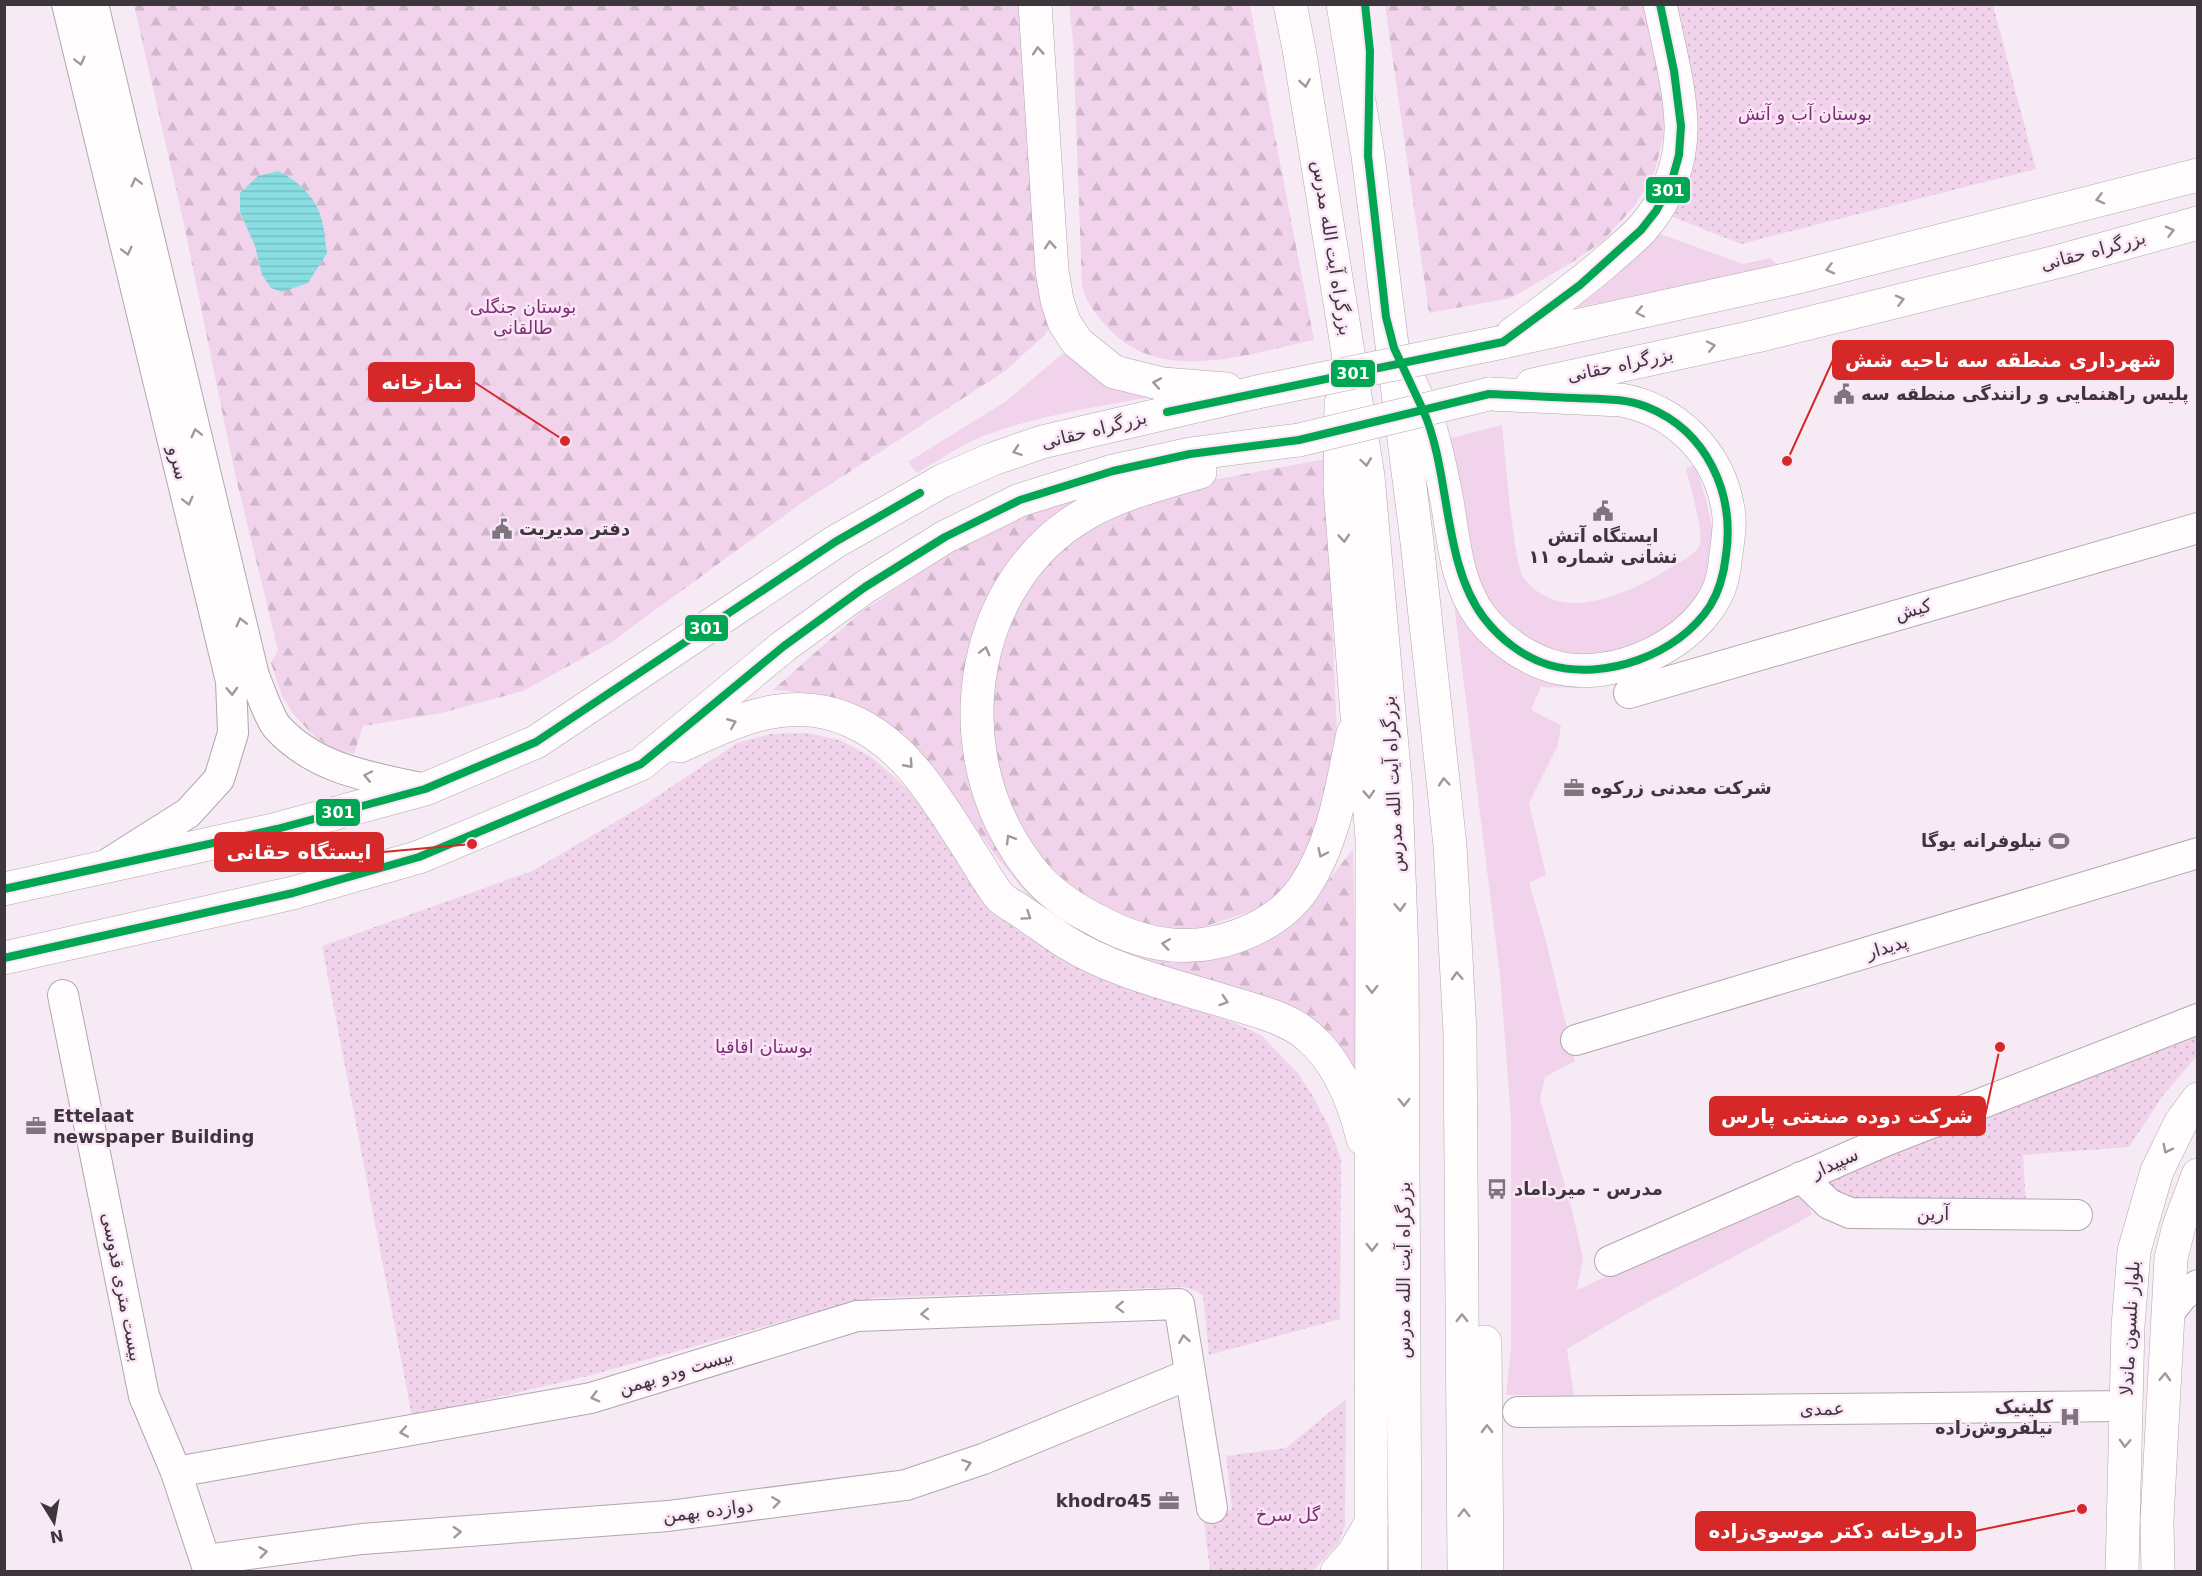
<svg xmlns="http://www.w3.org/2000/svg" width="2202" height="1576" viewBox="0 0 2202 1576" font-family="'DejaVu Sans',Vazirmatn,sans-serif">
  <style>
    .grass { fill: url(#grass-dots) }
    .forest { fill: url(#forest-firs) }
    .garden { fill: #f1d4ec }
    .water { fill: url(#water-rules) }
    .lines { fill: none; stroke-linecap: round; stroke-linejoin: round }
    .minor-casing { stroke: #b0a7ae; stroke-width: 32 }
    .major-casing { stroke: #b0a7ae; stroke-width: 34 }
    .highway-casing { stroke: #b0a7ae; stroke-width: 34 }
    .minor { stroke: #fefcfd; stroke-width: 30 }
    .major { stroke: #fefcfd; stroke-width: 33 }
    .highway { stroke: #fefcfd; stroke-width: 33 }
    .highway-bridge-casing { stroke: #b0a7ae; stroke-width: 34; stroke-linecap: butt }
    .highway-bridge { stroke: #fefcfd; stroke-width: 33 }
    .bus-1-casing { stroke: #fbe6f7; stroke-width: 12 }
    .bus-1 { stroke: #00a651; stroke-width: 8 }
    .oneway { stroke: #9e999d }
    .labels { text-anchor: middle; stroke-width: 5; stroke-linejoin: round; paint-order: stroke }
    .park-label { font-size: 18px; fill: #7d2e76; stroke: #fbe6f7 }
    .street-label { font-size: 18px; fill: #3e363d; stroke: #fbe6f7 }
    .poi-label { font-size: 18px; font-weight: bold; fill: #3e363d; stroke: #fbe6f7; text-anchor: start }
    .leader { fill: none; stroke: #d62828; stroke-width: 2 }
    .callout-dot { fill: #d62828; stroke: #fbe6f7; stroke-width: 2 }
    .callout { fill: #d62828; stroke: #d62828; stroke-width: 2 }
    .callout-label { font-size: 20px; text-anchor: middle; font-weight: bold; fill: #fff }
    .line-badge { stroke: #fbe6f7; stroke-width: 2 }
    .badge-label { font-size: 16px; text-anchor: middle; font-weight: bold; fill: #fff }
  </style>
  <defs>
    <pattern id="grass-dots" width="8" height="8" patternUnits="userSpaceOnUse" patternTransform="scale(1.5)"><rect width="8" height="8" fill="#f1d4ec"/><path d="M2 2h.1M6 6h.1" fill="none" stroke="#d0b7cb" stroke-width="1.8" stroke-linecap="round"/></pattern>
    <pattern id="forest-firs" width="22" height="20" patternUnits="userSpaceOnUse" patternTransform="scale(1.5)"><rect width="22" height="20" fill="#f1d4ec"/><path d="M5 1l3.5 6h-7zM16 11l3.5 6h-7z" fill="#d0b7cb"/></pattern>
    <pattern id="water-rules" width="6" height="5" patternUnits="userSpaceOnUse" patternTransform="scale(1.5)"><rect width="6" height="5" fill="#88dee2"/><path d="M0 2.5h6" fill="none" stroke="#76bfc3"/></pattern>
  </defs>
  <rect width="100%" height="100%" fill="#f6ebf4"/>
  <path class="grass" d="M1676,5H1993L2036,169L1741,244L1665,214Z
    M806,733L840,740L871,757L898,780L934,816L1016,926L1036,942L1069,962L1161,998L1235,1023L1261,1035L1297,1072L1314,1098L1330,1129L1341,1160L1340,1319L1209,1355L1203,1296L1197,1291L1184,1287L874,1298L834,1307L588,1376L412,1417L322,946L532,871L644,805L737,743L770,734Z
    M2197,1034V1056L2164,1094L2129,1147L2023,1155L2026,1202L1850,1205L1834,1193L1826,1178Z
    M1346,1399L1345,1526L1338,1544L1313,1571H1210L1203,1513L1232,1510L1226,1456L1286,1448Z"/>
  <path class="forest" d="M134,5H1023L1050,326L1045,335L1005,371L803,502L610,643L523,691L442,713L363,726L354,754L337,751L315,737L294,715L282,696L271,663L278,650L235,474L183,220Z
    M1069,5H1250L1314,340C1246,354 1159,387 1105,325C1095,313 1086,302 1082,286L1073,41Z
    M1385,5H1646L1660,71L1666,126L1655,170L1636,204L1602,242L1571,263L1511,298L1429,313Z
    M1326,459L1338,761L1325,831L1281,894L1255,910L1187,932L1146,930L1100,911L1045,864L1021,834L988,759L997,638L1054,548L1174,487Z
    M1085,492L995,600L992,823L1144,949L1314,899L1353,849L1358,1081L1346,1062L1103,949L1044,909L1027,894L994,854L934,768L910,740L865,711L820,694L773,690L861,612L947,555L998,524Z"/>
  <path class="garden" d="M1655,232L1743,264L1770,258L1779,266L1561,311Z
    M1067,350L1170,393C1108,406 1045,413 986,435C962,444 939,460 917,473L908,462L1005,402Z
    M1502,425C1505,449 1513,564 1524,578C1560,626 1628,594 1668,569C1679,562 1695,556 1700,544C1704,532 1689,483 1686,468L1695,465L1706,499L1715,541L1703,596L1667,635L1605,657L1553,654L1506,627L1481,598L1443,440Z
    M1454,605L1494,649L1523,668L1579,688L1541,687L1531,710L1561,725L1558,745L1529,803L1546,875L1529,883L1544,933L1575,1061L1545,1077L1540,1099L1572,1210L1583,1259L1577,1290L1800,1187L1812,1215L1632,1311L1567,1349L1574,1396L1506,1395L1511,1349V1119L1500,975Z"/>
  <path class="water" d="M278,171C299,181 319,200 323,225C325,234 325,244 327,253L308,283L282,292L271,288L262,275L255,246L240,212V193L258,176Z"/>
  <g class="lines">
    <g class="minor-casing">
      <path id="minor" d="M67,4L231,681L233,733L219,779L188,813L109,863
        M93,4L254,676C260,689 268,716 277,727C316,770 371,777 425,789
        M1629,693L2198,528
        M63,995L144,1396L176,1472L209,1572
        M1576,1040L2198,853
        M1801,1177L1829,1204L1850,1213L2077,1215
        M1610,1261L1885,1141L2198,1019
        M2168,1314L2183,1295L2198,1285
        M1518,1412L2126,1406
        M176,1472L591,1398L857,1316L1179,1304L1212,1508
        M205,1560L362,1539L668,1516L906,1485L983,1459L1190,1374"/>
    </g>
    <g class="major-casing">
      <path id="major" d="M1337,1572L1353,1554L1371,1523
        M2122,1572L2128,1326L2134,1251L2157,1171L2181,1122L2198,1099
        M2158,1572L2157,1520L2171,1258L2179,1226L2198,1175"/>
    </g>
    <g class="highway-casing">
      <path id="highway" d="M1035,4L1052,271L1057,300L1064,322L1077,342L1114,372L1163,384L1226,389
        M1290,4L1299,49L1368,476L1396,791L1402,956L1405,1572
        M1343,4L1368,156L1417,542L1450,845L1460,1033L1464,1572
        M1511,335C1544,311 1577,287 1608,260C1619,250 1632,240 1642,229C1667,201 1682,163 1681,125C1680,86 1668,43 1660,4
        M1503,342L1794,278L2198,175
        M1411,384C1418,401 1428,417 1432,434C1438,456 1443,479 1447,501C1454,541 1456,583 1481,617C1500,641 1529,661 1559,668C1616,681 1696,644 1719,589C1723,579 1725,565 1726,554C1728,539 1731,523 1728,509C1719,453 1676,410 1621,400L1489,394
        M1532,385L1757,336L2060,261L2198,223
        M1341,403L1340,487L1357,716L1367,773L1372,839L1371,1572
        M1200,472C1161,484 1118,494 1082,516C972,582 948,737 1012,842C1022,859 1035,877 1050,890C1064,902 1080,912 1096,920C1132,940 1171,951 1212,943C1248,936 1285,917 1305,886C1335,840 1342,785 1353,733
        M680,746C736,721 788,694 849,720C909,745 942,808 975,859C983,872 991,886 1000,897C1005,902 1013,906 1019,910C1034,920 1049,931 1064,941C1115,973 1177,986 1234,1004C1258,1011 1289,1019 1308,1036C1338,1061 1354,1102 1363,1139
        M4,889L277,829L425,789L536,742L835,542L942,481L993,459L1042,442L1257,392
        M4,958L293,893L419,857L641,764L784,646L865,587L945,537L1020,500L1113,471L1190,454L1299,440
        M1485,1342L1487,1572"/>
    </g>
    <use href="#minor" class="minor"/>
    <use href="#major" class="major"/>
    <use href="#highway" class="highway"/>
    <g class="highway-bridge-casing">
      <path id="highway-bridge" d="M1257,392L1503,342
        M1299,440L1489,394"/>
    </g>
    <use href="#highway-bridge" class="highway-bridge"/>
    <g class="bus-1-casing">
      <path id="bus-1" d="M1365,4L1370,51L1368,156L1386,317L1394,348L1423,410
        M1489,394C1518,395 1546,397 1575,398C1600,399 1624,398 1647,407C1707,431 1735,493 1726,555C1724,573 1720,590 1710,606C1678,655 1605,681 1549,665C1523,657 1500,639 1484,618C1442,563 1451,473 1423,410Z
        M1167,412L1503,342L1580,285L1641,230L1656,211L1671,184L1679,155L1681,126L1674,71L1660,4
        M4,889L277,829L425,789L536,742L835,542L920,493
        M4,958L293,893L419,857L641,764L784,646L865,587L945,537L1020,500L1113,471L1190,454L1299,440L1423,410"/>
    </g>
    <use href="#bus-1" class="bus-1"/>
  </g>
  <defs><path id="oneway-chevron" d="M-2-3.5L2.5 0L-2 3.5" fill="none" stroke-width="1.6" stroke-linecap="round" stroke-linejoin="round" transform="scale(1.5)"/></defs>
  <g class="oneway">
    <use href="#oneway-chevron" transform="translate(1038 51) rotate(-94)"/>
    <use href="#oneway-chevron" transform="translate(80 61) rotate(76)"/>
    <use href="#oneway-chevron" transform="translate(1305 83) rotate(81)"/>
    <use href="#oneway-chevron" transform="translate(136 182) rotate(-104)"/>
    <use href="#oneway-chevron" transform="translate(2100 199) rotate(166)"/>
    <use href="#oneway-chevron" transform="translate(2170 231) rotate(-15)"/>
    <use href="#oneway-chevron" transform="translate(1050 245) rotate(-94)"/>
    <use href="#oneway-chevron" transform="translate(127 251) rotate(76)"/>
    <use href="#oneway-chevron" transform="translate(1830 269) rotate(166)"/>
    <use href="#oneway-chevron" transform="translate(1900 300) rotate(-14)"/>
    <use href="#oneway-chevron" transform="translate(1640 312) rotate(168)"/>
    <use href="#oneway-chevron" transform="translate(1711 346) rotate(-12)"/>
    <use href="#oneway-chevron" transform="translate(1157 383) rotate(-170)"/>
    <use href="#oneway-chevron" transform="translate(196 433) rotate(-104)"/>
    <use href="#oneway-chevron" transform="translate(1017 451) rotate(161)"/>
    <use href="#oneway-chevron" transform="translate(1366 462) rotate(82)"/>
    <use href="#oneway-chevron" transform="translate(188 501) rotate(76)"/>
    <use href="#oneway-chevron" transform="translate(1344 538) rotate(86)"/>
    <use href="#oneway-chevron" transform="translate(241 622) rotate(-104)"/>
    <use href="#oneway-chevron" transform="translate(985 651) rotate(-76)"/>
    <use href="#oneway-chevron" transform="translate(232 691) rotate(88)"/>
    <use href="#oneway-chevron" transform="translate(732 723) rotate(-22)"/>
    <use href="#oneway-chevron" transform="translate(909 764) rotate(48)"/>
    <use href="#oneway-chevron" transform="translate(368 776) rotate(-168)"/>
    <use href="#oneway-chevron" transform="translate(1444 782) rotate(-95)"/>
    <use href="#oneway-chevron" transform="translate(1369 794) rotate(86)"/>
    <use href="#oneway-chevron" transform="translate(1010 839) rotate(-121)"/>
    <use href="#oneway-chevron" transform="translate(1322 853) rotate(115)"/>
    <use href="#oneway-chevron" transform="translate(1400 907) rotate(87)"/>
    <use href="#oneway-chevron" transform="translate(1027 916) rotate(34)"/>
    <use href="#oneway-chevron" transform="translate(1166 944) rotate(-172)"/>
    <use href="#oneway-chevron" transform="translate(1457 976) rotate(-93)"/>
    <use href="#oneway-chevron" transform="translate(1372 989) rotate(90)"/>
    <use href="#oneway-chevron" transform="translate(1224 1001) rotate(18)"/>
    <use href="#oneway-chevron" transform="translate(1404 1102) rotate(89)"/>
    <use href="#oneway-chevron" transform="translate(2167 1149) rotate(117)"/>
    <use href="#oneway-chevron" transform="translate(1372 1247) rotate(90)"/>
    <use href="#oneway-chevron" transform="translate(1120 1307) rotate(178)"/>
    <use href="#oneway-chevron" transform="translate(925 1314) rotate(178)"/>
    <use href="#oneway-chevron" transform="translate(1462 1318) rotate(-90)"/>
    <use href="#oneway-chevron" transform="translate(1184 1339) rotate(-99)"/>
    <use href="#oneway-chevron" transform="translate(2165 1377) rotate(-87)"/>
    <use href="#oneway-chevron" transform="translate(595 1397) rotate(165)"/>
    <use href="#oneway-chevron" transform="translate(1487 1429) rotate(-91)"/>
    <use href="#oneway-chevron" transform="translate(404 1432) rotate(170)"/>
    <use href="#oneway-chevron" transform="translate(2125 1443) rotate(92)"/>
    <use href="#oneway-chevron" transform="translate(967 1464) rotate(-19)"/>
    <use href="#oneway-chevron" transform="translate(776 1502) rotate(-8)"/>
    <use href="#oneway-chevron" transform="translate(1464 1513) rotate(-90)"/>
    <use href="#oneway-chevron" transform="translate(457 1532) rotate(-4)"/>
    <use href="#oneway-chevron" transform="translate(263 1552) rotate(-7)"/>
  </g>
  <defs>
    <g id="civic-bare" transform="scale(1.62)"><path d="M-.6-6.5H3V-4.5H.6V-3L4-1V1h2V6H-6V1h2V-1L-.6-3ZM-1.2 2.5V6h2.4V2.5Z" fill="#7e757d" stroke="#fbe6f7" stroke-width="2.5" paint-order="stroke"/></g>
    <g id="office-bare" transform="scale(1.62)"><path d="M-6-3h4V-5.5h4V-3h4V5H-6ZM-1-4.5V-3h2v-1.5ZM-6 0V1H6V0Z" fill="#7e757d" stroke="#fbe6f7" stroke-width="2.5" paint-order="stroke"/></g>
    <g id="stadium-bare" transform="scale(1.62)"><path d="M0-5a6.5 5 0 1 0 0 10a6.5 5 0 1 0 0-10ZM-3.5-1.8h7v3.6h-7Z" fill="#7e757d" stroke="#fbe6f7" stroke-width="2.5" paint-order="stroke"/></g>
    <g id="bus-bare" transform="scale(1.62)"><path d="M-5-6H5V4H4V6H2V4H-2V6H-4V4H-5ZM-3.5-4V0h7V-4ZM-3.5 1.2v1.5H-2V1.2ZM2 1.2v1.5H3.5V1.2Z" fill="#7e757d" stroke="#fbe6f7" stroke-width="2.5" paint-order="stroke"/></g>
    <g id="hospital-bare" transform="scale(1.62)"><path d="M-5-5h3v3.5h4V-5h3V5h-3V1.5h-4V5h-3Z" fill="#7e757d" stroke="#fbe6f7" stroke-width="2.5" paint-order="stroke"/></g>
  </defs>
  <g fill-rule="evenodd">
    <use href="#civic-bare" x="1844" y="394"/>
    <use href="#civic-bare" x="1603" y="511"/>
    <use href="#civic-bare" x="502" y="529"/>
    <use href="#office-bare" x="1574" y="788"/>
    <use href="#stadium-bare" x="2059" y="841"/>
    <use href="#office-bare" x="36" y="1126"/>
    <use href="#bus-bare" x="1497" y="1189"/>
    <use href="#hospital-bare" x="2070" y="1417"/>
    <use href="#office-bare" x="1169" y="1501"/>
  </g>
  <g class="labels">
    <g class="park-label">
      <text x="1805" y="120">بوستان آب و آتش</text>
      <text x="523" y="313">بوستان جنگلی<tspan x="523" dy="21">طالقانی</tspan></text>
      <text x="764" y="1053">بوستان اقاقیا</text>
      <text x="1288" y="1521">گل سرخ</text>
    </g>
    <g class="street-label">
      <text transform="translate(1332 248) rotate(81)" y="6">بزرگراه آیت الله مدرس</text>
      <text transform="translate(2093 251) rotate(-15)" y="6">بزرگراه حقانی</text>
      <text transform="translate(1620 365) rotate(-12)" y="6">بزرگراه حقانی</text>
      <text transform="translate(1094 430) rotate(-14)" y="6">بزرگراه حقانی</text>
      <text transform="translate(178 463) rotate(76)" y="6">سرو</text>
      <text transform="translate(1913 610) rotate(-16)" y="6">کیش</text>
      <text transform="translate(1393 784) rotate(-93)" y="6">بزرگراه آیت الله مدرس</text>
      <text transform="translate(1887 947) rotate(-17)" y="6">پدیدار</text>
      <text transform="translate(1835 1163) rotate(-24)" y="6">سپیدار</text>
      <text x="1933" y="1220">آرین</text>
      <text transform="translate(1404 1270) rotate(-90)" y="6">بزرگراه آیت الله مدرس</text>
      <text transform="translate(122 1287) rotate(79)" y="6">بیست متری قدوسی</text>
      <text transform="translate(2130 1328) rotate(-87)" y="6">بلوار نلسون ماندلا</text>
      <text transform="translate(676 1372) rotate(-17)" y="6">بیست ودو بهمن</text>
      <text transform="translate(1822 1409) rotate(-1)" y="6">عمدی</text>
      <text transform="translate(708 1511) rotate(-7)" y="6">دوازده بهمن</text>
    </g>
    <g class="poi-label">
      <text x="1861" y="400">پلیس راهنمایی و رانندگی منطقه سه</text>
      <text x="519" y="535">دفتر مدیریت</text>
      <text x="1603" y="542" text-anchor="middle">ایستگاه آتش<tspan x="1603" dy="21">نشانی شماره ۱۱</tspan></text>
      <text x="1591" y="794">شرکت معدنی زرکوه</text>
      <text x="2042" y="847" text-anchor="end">نیلوفرانه یوگا</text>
      <text x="53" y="1122">Ettelaat<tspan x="53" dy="21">newspaper Building</tspan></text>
      <text x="1514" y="1195">مدرس - میرداماد</text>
      <text x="2053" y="1413" text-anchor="end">کلینیک<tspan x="2053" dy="21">نیلفروش‌زاده</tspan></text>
      <text x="1152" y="1507" text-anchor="end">khodro45</text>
    </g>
  </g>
  <path class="leader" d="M1787 461L1833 360M565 441L474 382M472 844L383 852M2000 1047L1985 1116M2082 1509L1975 1531"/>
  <g class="callout-dot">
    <circle cx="1787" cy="461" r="6"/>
    <circle cx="565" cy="441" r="6"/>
    <circle cx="472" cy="844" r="6"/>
    <circle cx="2000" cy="1047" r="6"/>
    <circle cx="2082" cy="1509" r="6"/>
  </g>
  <g class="callout">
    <rect x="1833" y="341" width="340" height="38" rx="6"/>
    <rect x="369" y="363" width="105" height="38" rx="6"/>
    <rect x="215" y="833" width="168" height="38" rx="6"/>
    <rect x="1710" y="1097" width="275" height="38" rx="6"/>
    <rect x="1696" y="1512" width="279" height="38" rx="6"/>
  </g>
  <g class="callout-label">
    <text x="2003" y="367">شهرداری منطقه سه ناحیه شش</text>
    <text x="422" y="389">نمازخانه</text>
    <text x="299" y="859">ایستگاه حقانی</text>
    <text x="1847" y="1123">شرکت دوده صنعتی پارس</text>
    <text x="1836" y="1538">داروخانه دکتر موسوی‌زاده</text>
  </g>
  <g class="line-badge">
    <rect x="1645" y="176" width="46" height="28" rx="6" fill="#00a651"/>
    <rect x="1330" y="359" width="46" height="29" rx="6" fill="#00a651"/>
    <rect x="684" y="614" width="45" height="28" rx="6" fill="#00a651"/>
    <rect x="315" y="798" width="46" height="29" rx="6" fill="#00a651"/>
  </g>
  <g class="badge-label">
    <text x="1668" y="196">301</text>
    <text x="1353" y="379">301</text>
    <text x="706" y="634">301</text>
    <text x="338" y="818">301</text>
  </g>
  <rect width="2202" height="1576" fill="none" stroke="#3e363d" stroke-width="12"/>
  <g transform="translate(54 1522) rotate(169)" stroke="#fbe6f7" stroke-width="4.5" paint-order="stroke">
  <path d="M0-4.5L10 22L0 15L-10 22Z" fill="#3e363d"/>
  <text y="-9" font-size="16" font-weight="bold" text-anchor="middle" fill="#3e363d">N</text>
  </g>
</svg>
